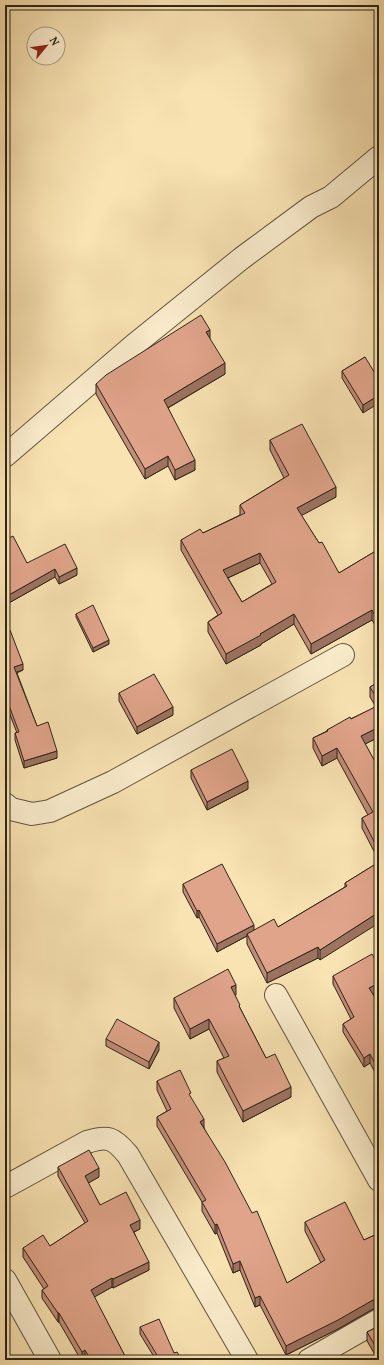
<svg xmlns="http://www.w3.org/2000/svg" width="384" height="1365" viewBox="0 0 384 1365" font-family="Vollkorn,serif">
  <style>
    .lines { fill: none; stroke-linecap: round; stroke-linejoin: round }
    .minor-casing { stroke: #615440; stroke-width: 24 }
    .minor { stroke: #fbedcd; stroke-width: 22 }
    .wall { fill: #c18d77; stroke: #2e251a; fill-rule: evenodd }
    .shaded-wall { fill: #9d7361; stroke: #2e251a }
    .building { fill: #e0a48a; stroke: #2e251a; fill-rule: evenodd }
  </style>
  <rect width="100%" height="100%" fill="#f9e3b2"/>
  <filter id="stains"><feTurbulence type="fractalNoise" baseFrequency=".005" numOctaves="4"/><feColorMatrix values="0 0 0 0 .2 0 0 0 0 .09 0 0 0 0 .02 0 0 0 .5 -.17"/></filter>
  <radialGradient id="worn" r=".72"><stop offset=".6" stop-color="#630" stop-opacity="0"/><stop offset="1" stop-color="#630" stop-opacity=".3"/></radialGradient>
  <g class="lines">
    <g class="minor-casing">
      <path id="minor" d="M5,456L134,345L242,258L311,207L331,197L379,157
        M5,804L11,809L32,814L50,811L113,782L343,655
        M276,995L379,1180
        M5,1187L87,1142C108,1135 114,1138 128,1155L247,1360
        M5,1280L50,1360
        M309,1360L379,1320"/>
    </g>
    <use href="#minor" class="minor"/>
  </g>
  <path class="wall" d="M210,340L225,374L168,408L195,470L175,480L168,466L145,479L96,394V384Z
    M365,357L363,413L342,378V371Z
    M270,440L336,497L301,515L319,543L339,573L379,549V632L372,620L311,654L294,624L261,644V645L226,664L208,632V622L218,615L181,550V540L203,533L240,515V505L284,478L270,450ZM260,563L272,584L242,602L228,578Z
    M5,540L27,563L77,575L59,584L55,577L7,604L5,601Z
    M76,614L109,644L93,652L76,617Z
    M5,632L23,670L17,673L37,726L57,758L24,768L15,740V733H17L5,702Z
    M379,682V737L365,744L379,769V861L362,828V818L368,815L337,758L322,766L313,748V738L327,731V730L376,707L370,697V687Z
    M119,693L173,715L137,734L119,701Z
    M191,770L248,789L207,810L191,778Z
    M379,862L320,960L318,958L267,983L247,944V936L217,952L199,917L197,918L183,892V884L254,930L278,927L345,887V883Z
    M333,976L379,991L373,994L379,1004V1080L370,1063L364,1067L343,1032V1024L351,1019L333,984Z
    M236,995L235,996L240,1008L266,1058L291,1097L243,1122L217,1072V1061L224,1058L209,1029L190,1039L174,1008V998Z
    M106,1039L159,1050L149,1069L106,1046Z
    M157,1081L191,1098L204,1128L287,1283L321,1263L305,1231V1222L364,1240L379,1233V1308L373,1309L338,1329L286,1355L260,1305L255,1307L240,1270L233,1273L217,1233L215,1234L202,1211V1202L157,1126V1117L167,1111L157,1090Z
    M58,1167L99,1177L88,1183L100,1205L140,1229L134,1232L149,1270L113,1288L112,1287L94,1297L127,1360H86L85,1358L83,1360H81L59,1322H58L42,1298V1290L44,1289L23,1257V1248L50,1246L85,1223L58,1176Z
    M379,1326V1360H378L367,1341V1332Z
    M140,1327L174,1353L182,1360H156L140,1334Z"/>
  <path class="shaded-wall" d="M210,330V340L206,332Z
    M225,363V374L164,410V400Z
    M379,395V403L363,413V405Z
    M168,456V466L145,479V469Z
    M195,460V470L175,480V470Z
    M336,487V497L297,518V508Z
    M260,553V563L223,580V570Z
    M77,568V575L59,584V577Z
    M55,569V577L7,604V596Z
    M372,610V620L311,654V644Z
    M294,614V624L261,644V645L226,664V654Z
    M109,640V644L93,652V648Z
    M23,664V670L14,673V667Z
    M173,707V715L137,734V727Z
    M379,727V737L361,746V736Z
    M337,748V758L322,766V756Z
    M57,751V758L24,768V761Z
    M248,781V789L207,810V802Z
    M199,910V917L197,918V911Z
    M379,912V923L320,960V950Z
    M254,925V933L247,934V936L217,952V944Z
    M318,947V958L267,983V973Z
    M379,983V991L369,996V988Z
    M236,985V995L231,998V987Z
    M209,1019V1029L190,1039V1029Z
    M159,1042V1050L149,1069V1062Z
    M370,1054V1063L364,1067V1058Z
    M291,1087V1097L243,1122V1111Z
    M204,1119V1128L200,1122Z
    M99,1168V1177L85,1185V1176Z
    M140,1220V1229L130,1234V1225Z
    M217,1224V1233L215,1234V1225Z
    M240,1261V1270L233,1273V1264Z
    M149,1262V1270L113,1288V1279Z
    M112,1278V1287L91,1299V1290Z
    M260,1296V1305L255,1307V1298Z
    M379,1299V1308L373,1309L338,1329L286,1355V1346L373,1300Z
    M58,1313H59V1322H58Z
    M85,1350V1358L82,1360V1352Z"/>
  <path class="building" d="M201,315L210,330L206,332L225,363L164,400L195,460L175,470L168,456L145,469L96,384L106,375Z
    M365,357L379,380V395L363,405L342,371Z
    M302,424L336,487L297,508L319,543L322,542L339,573L379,549V622L372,610L311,644L294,614L260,634L261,635L226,654L208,622L222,613L181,540L200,529L203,533L245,513L240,505L289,475L270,440ZM260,553L276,582L242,602L223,570Z
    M13,536L27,563L65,544L77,568L59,577L55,569L7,596L5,593V540Z
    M93,605L109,640L93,648L76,614Z
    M10,630L23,664L14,667L37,726L48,722L57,751L24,761L15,733L19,732L5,695V632Z
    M154,674L173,707L137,727L119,693Z
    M379,682V702L370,687Z
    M379,705V727L361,736L379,769V851L362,818L373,812L337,748L322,756L313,738L328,731L327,730L350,717L351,719Z
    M232,749L248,781L207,802L191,770Z
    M379,862V912L320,950L318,947L267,973L247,934L274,919L278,927L347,886L345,883Z
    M222,864L254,925L217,944L199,910L197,911L183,884Z
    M372,954L379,966V983L369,988L379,1004V1071L370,1054L364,1058L343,1024L354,1017L333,976Z
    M228,969L236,985L231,987L240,1005L239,1006L266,1058L275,1054L291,1087L243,1111L217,1061L229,1056L209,1019L190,1029L174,998Z
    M117,1019L159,1042L149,1062L106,1039Z
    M180,1070L191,1093L189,1094L204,1119L200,1122L225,1162L252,1213L257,1211L287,1283L325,1260L305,1222L345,1202L364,1240L379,1233V1299L373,1300L338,1320L286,1346L260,1296L255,1298L240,1261L233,1264L217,1224L215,1225L202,1202L206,1200L157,1117L171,1109L157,1081Z
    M89,1150L99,1168L85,1176L100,1205L126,1192L140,1220L130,1225L149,1262L113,1279L112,1278L91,1290L127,1360H91L85,1350L82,1352L59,1313H58L42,1290L48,1286L23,1248L43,1235L50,1246L88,1221L58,1167Z
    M159,1319L174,1353L177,1352L182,1360H160L140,1327Z
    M379,1326V1352L367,1332Z
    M202,1358L203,1360H198Z"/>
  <rect width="384" height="1365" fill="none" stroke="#f9e3b2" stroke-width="20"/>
  <rect x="6" y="6" width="372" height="1353" fill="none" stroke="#2e251a" stroke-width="2"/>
  <rect x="10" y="10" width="364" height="1345" fill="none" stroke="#2e251a"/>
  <g transform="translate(46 46) rotate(61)"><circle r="19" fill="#fbedcd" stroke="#a99d85"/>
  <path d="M0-3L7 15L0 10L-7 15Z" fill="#8f2418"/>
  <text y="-6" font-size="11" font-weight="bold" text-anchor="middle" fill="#2e251a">N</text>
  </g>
  <rect width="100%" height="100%" filter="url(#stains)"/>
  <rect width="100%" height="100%" fill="url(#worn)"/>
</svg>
